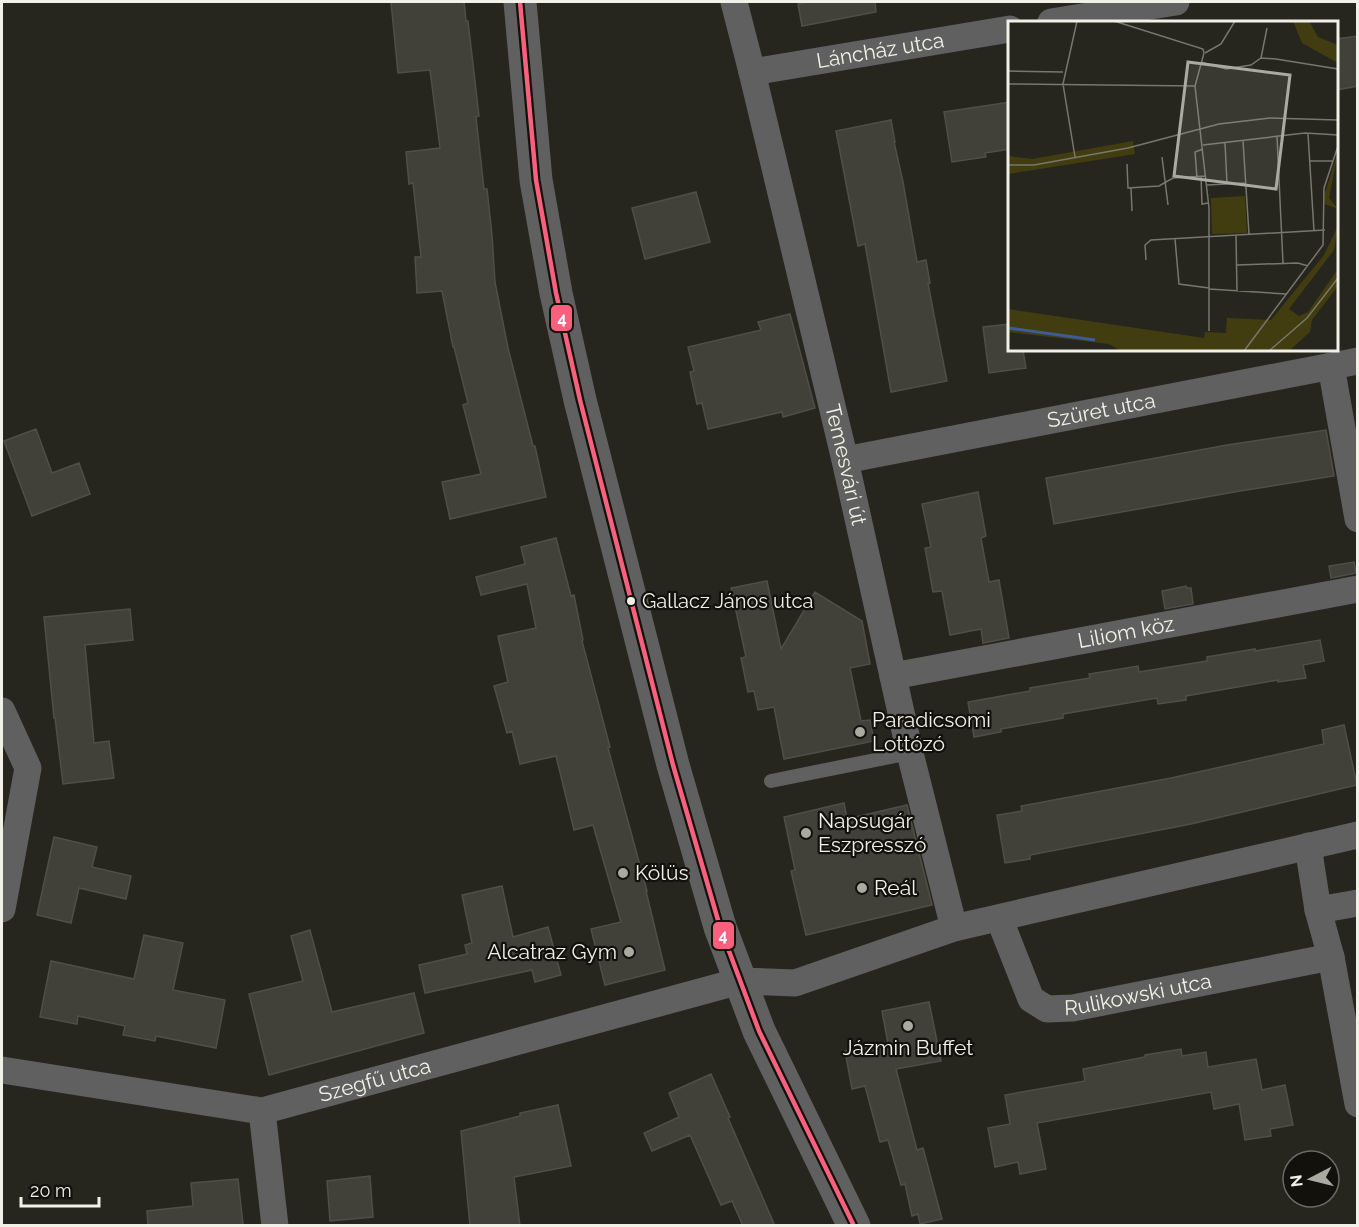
<svg xmlns="http://www.w3.org/2000/svg" width="1359" height="1227" viewBox="0 0 1359 1227" font-family="Raleway,sans-serif">
  <style>
    .building { fill: #41413a; stroke: #4f4f48; stroke-width: 1.5 }
    .lines { fill: none; stroke-linecap: round; stroke-linejoin: round }
    .service { stroke: #5f605f; stroke-width: 14 }
    .minor { stroke: #5f605f; stroke-width: 27 }
    .tertiary { stroke: #5f605f; stroke-width: 33 }
    .bus-1-casing { stroke: #12110b; stroke-width: 9 }
    .bus-1 { stroke: #f8607d; stroke-width: 4.5 }
    .bus-dot { fill: #f1f1e7; stroke: #12110b; stroke-width: 2 }
    .poi-dot { fill: #aaaaa1; stroke: #12110b; stroke-width: 2 }
    .labels { text-anchor: middle; stroke-width: 4.5; stroke-linejoin: round; paint-order: stroke }
    .bus-label { font-size: 20px; fill: #f1f1e7; stroke: #12110b; text-anchor: start }
    .street-label { font-size: 21px; fill: #f1f1e7; stroke: #12110b }
    .poi-label { font-size: 21px; fill: #f1f1e7; stroke: #12110b; text-anchor: start }
    .inset-river { fill: none; stroke: #3e5c94; stroke-width: 3 }
    .inset-road { fill: none; stroke: #77776e; stroke-width: 1.5 }
    .view { fill: #aaaaa1; fill-opacity: 0.15; stroke: #aaaaa1; stroke-width: 3 }
    .inset-edge { fill: none; stroke: #f1f1e7; stroke-width: 3 }
    .line-badge { stroke: #12110b; stroke-width: 2 }
    .badge-label { font-size: 16px; text-anchor: middle; font-weight: bold; fill: #fff }
  </style>
  <rect width="100%" height="100%" fill="#26261e"/>
  <path class="building" d="M391,2H464L466,21H468L479,116L476,117L484,189H487L492,235L495,282L508,348L533,446H535L546,497L450,519L442,482L481,474L463,405L468,403L454,347H453L442,291L417,293L415,257H421L413,183L409,184L406,152L440,148L430,70L398,73Z
    M809,2H875L876,12L802,26L798,4Z
    M1358,36V86L1336,90V39Z
    M1010,102V149L985,153L986,157L952,162L944,112Z
    M891,120L895,142H894L903,182L917,262L926,260L930,283H928L934,315L947,381L891,392L865,244L858,246L836,131Z
    M696,192L710,242L645,259L632,208Z
    M790,314L815,408L783,417L782,412L708,429L702,403L697,404L690,372L694,371L688,347L761,330L758,322Z
    M1010,324V350H1023L1026,368L989,373L983,327Z
    M36,429L52,473L79,463L90,494L32,516L4,441Z
    M1326,430L1334,476L1240,491L1054,524L1046,478L1227,445Z
    M978,492L986,536L981,538L989,582L999,580L1009,638L983,643L981,629L950,635L942,591L933,592L925,548L931,547L922,504Z
    M556,538L571,596L574,595L583,640L582,641L610,747L608,748L647,891H646L665,970L605,985L591,929L621,922L593,825L574,830L556,756L520,764L512,731L507,733L494,686L508,682L498,636L536,628L527,584L481,595L476,577L525,564L521,547Z
    M1354,562L1356,573L1331,578L1329,566Z
    M767,581L781,649L815,592L862,621L870,664L850,668L861,721L870,720L874,741L784,759L774,707L758,710L754,691L748,692L741,658L746,657L731,588Z
    M1186,586L1187,588H1191L1193,604L1165,609L1162,591Z
    M130,609L133,640L85,645L94,743L109,741L114,778L63,784L55,718H54L44,617Z
    M1320,640L1324,661L1303,665L1306,678L1278,682V680L1186,696V700L1158,704L1157,698L1063,714V718L1001,729V732L974,737L968,702L1030,691V688L1090,678L1089,674L1138,666L1139,672L1207,661V657L1255,649V651Z
    M1344,725L1357,785L1191,824L1030,855V859L1005,863L997,815L1022,811L1021,806L1171,778L1324,744L1322,730Z
    M844,803L847,819L907,805L932,905L806,935L791,871L795,870L784,817Z
    M54,837L97,847L92,867L131,876L126,899L79,888L71,923L37,915Z
    M502,886L513,937L548,927L561,975L535,982L532,970L425,993L419,965L467,954L465,945L472,943L462,895Z
    M310,930L332,1012L414,993L424,1033L269,1075L249,994L303,981L291,936Z
    M144,935L183,943L173,990L225,1000L216,1048L156,1036L155,1041L123,1035L125,1026L78,1016L77,1024L40,1017L51,961L134,979Z
    M929,1002L941,1061L896,1069L917,1150L923,1148L942,1219L920,1224L918,1214L912,1216L905,1184L901,1185L888,1140L880,1142L865,1086L852,1089L845,1051L888,1044L882,1011Z
    M1181,1049L1182,1056L1206,1052L1208,1067L1256,1059L1262,1090L1285,1085L1293,1125L1270,1129L1271,1136L1245,1140L1239,1104L1214,1109L1211,1092L1037,1123L1046,1169L1020,1174L1018,1162L995,1167L988,1128L1010,1124L1005,1095L1085,1081L1083,1069L1145,1057V1055Z
    M711,1074L730,1117L728,1118L775,1226H743L732,1201L721,1205L690,1135L652,1151L644,1133L679,1117L669,1093Z
    M558,1105L571,1166L514,1177L520,1226H470L461,1131L520,1116V1113Z
    M370,1176L373,1217L330,1221L327,1181Z
    M238,1179L243,1224L230,1226H148L147,1211L193,1206L191,1183Z"/>
  <g class="lines">
    <path class="service" d="M771,781L910,753"/>
    <g class="minor">
      <path id="s1" d="M734,2L752,72L845,460L910,753L954,928"/>
      <path d="M1051,22L1176,2"/>
      <path id="s2" d="M752,72L1010,29"/>
      <path d="M1331,366L1358,519"/>
      <path id="s3" d="M845,460L1358,361"/>
      <path id="s4" d="M893,676L1358,589"/>
      <path d="M2,711L28,768L2,909"/>
      <path d="M1308,846L1318,910L1331,957L1358,1104"/>
      <path d="M1318,910L1358,903"/>
      <path id="s5" d="M999,918L1031,999L1047,1009L1073,1008L1331,957"/>
      <path id="s6" d="M2,1070L262,1111L740,981L795,983L954,928L1358,835"/>
      <path d="M262,1111L275,1226"/>
    </g>
    <path class="tertiary" d="M520,2L536,180L556,293L580,400L673,765L720,927L759,1031L854,1226"/>
    <g class="bus-1-casing">
      <path id="bus-1" d="M520,2L536,180L556,293L580,400L673,765L720,927L759,1031L854,1226"/>
    </g>
    <use href="#bus-1" class="bus-1"/>
  </g>
  <circle class="bus-dot" cx="631" cy="601" r="5"/>
  <g class="poi-dot">
    <circle cx="860" cy="732" r="6"/>
    <circle cx="806" cy="833" r="6"/>
    <circle cx="623" cy="873" r="6"/>
    <circle cx="862" cy="888" r="6"/>
    <circle cx="629" cy="952" r="6"/>
    <circle cx="908" cy="1026" r="6"/>
  </g>
  <g class="labels">
    <g class="bus-label">
      <text x="642" y="608">Gallacz János utca</text>
    </g>
    <g class="street-label">
      <text dy="7" stroke="none"><textPath href="#s2" startOffset="130">Láncház utca</textPath></text>
      <text dy="7" stroke="none"><textPath href="#s3" startOffset="261">Szüret utca</textPath></text>
      <text dy="7" stroke="none"><textPath href="#s1" startOffset="476">Temesvári út</textPath></text>
      <text dy="7" stroke="none"><textPath href="#s4" startOffset="237">Liliom köz</textPath></text>
      <text dy="7" stroke="none"><textPath href="#s5" startOffset="198">Rulikowski utca</textPath></text>
      <text dy="7" stroke="none"><textPath href="#s6" startOffset="380">Szegfű utca</textPath></text>
    </g>
    <g class="poi-label">
      <text x="872" y="727">Paradicsomi<tspan x="872" dy="24">Lottózó</tspan></text>
      <text x="818" y="828">Napsugár<tspan x="818" dy="24">Eszpresszó</tspan></text>
      <text x="635" y="880">Kölüs</text>
      <text x="874" y="895">Reál</text>
      <text x="617" y="959" text-anchor="end">Alcatraz Gym</text>
      <text x="908" y="1055" text-anchor="middle">Jázmin Buffet</text>
    </g>
  </g>
  <g transform="translate(1008 21)">
    <rect width="330" height="330" fill="#26261e"/>
    <path d="M285,0H301L310,16L330,24V42L294,22ZM125,120L127,133L0,153V135L24,138ZM330,131L321,177L330,188L317,183L316,175ZM237,175L239,212L204,213L203,177ZM330,205L326,229L281,288L291,295L300,291L330,248V265L304,299L302,311L281,330H113L101,323L0,311V288L196,317L197,311L218,312L219,297L263,299L316,234Z" fill="#423d10"/>
    <path class="inset-river" d="M0,307L87,319"/>
    <path class="inset-road" d="M106,0L195,28L196,32M196,32L187,65L201,187V310M197,32L213,23L227,0M253,37L259,7M193,41L218,48L243,44L253,37L268,38L330,48M0,50L55,51M0,63L187,65M300,113L306,210M269,116L275,242M235,120L241,213M217,122L219,163M195,124L297,112L330,114M67,136L55,63L69,0M154,136L160,184M302,140H325M119,143L120,167L151,165L165,157L198,155M0,144H26L120,127L211,103L262,97L330,99M193,155L194,183L200,182M189,156L187,131L195,128M199,164L238,162M123,167L124,190M228,214L229,270M167,218L171,263L201,267M138,239L137,224L143,219L317,209M229,244L290,242L300,245M201,268L278,273M236,330L315,224L316,167L330,125M261,330L299,297L330,257"/>
    <path class="view" d="M180,41L282,54L268,168L166,155Z"/>
    <rect width="330" height="330" class="inset-edge"/>
  </g>
  <g class="line-badge">
    <rect x="550" y="304" width="23" height="28" rx="6" fill="#f8607d"/>
    <rect x="712" y="921" width="23" height="29" rx="6" fill="#f8607d"/>
  </g>
  <g class="badge-label">
    <text x="562" y="324">4</text>
    <text x="723" y="941">4</text>
  </g>
  <rect width="1359" height="1227" fill="none" stroke="#f1f1e7" stroke-width="6"/>
  <g transform="translate(1311 1179) rotate(263)"><circle r="28" fill="#12110b" stroke="#6b6b63" stroke-width="1.5"/>
  <path d="M0-4.5L10 22L0 15L-10 22Z" fill="#aaaaa1"/>
  <text y="-9" font-size="16" font-weight="bold" text-anchor="middle" fill="#f1f1e7">N</text>
  </g>
  <path d="M21 1197v9h78v-9" fill="none" stroke="#f1f1e7" stroke-width="3"/>
  <text x="30" y="1197" font-size="18" fill="#f1f1e7" stroke="#12110b" stroke-width="4.5" paint-order="stroke">20 m</text>
</svg>
